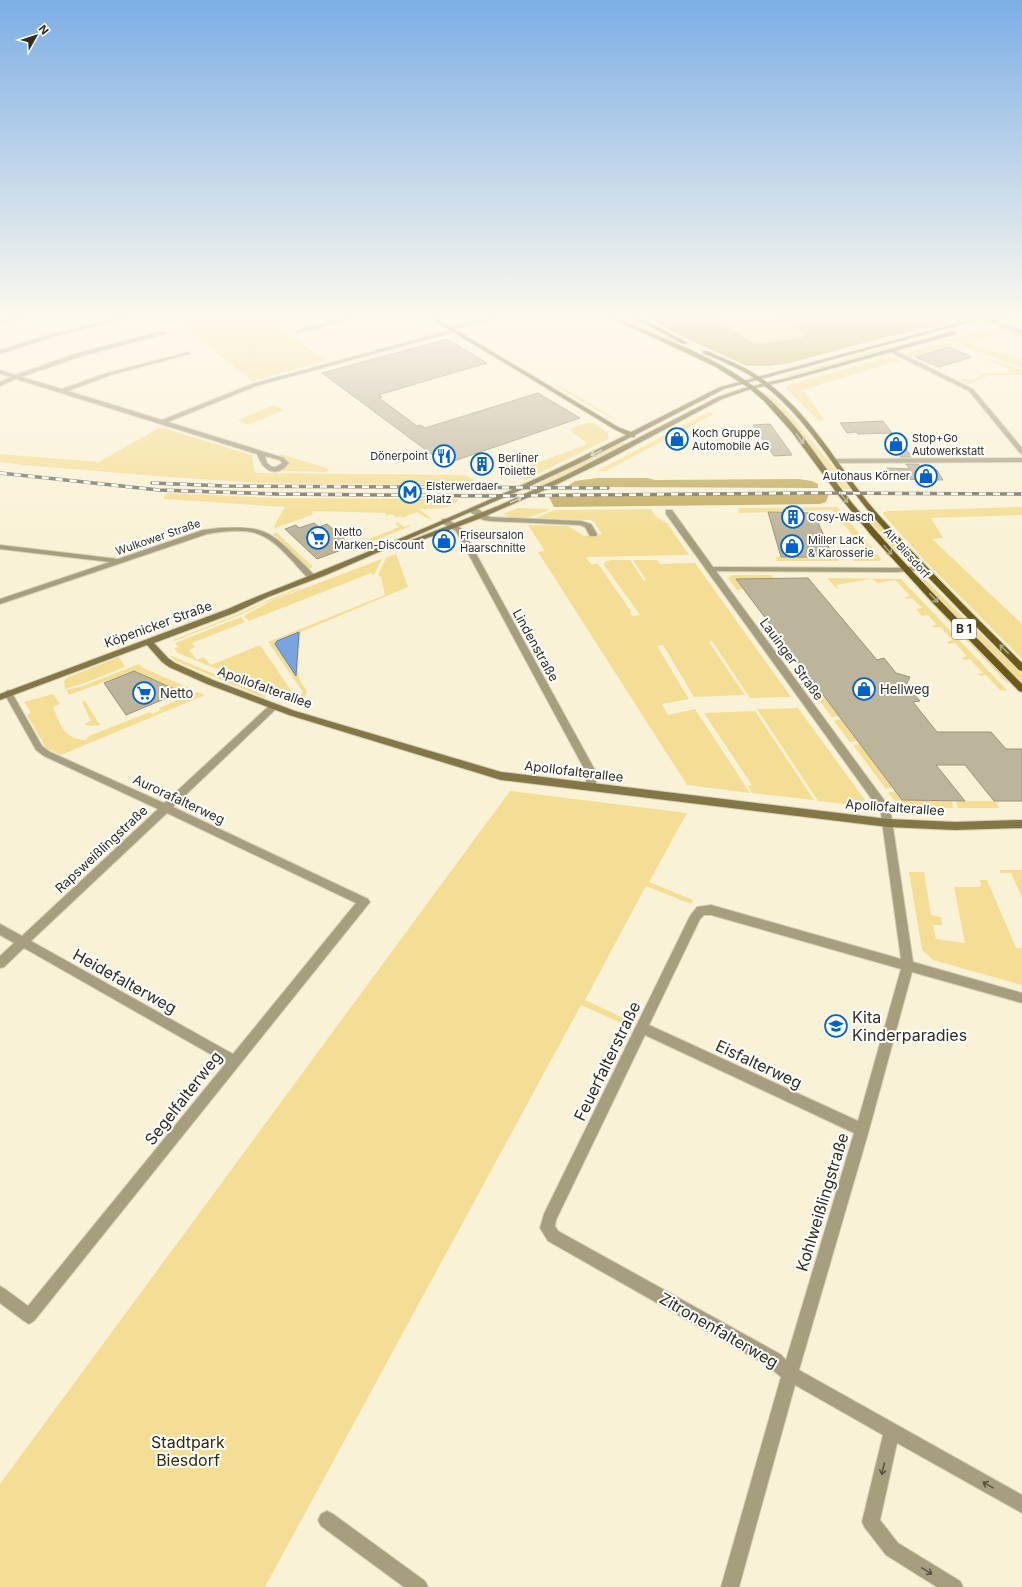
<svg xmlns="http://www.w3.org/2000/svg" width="1022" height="1587" viewBox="0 0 1022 1587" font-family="Inter,sans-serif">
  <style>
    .green { fill: #f4de95 }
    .forest { fill: #c3ad61 }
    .water { fill: #7aa4e0; stroke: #6480a7 }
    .building { fill: #bdb59b; stroke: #9c947b }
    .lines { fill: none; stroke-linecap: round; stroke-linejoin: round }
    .street-casing { stroke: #d6cfb6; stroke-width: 2 }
    .secondary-casing { stroke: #d6cfb6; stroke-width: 2 }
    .primary-casing { stroke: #d6cfb6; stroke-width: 2 }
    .street { fill: #a79e7f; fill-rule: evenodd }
    .secondary { fill: #837647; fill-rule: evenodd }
    .primary { fill: #6a5918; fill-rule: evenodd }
    .rail-casing { stroke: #767160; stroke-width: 3.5 }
    .rail { stroke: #fff; stroke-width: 2.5; stroke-dasharray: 7; stroke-linecap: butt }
    .oneway { stroke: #ada480 }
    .oneway2 { stroke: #cdc8b5 }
    .oneway3 { stroke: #5a5543 }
    .labels { text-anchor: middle; stroke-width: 4; stroke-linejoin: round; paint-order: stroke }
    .far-poi-label { font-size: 11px; fill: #302d22; stroke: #fff; text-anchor: start }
    .far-street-label { font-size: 11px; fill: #302d22; stroke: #fff }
    .shield { fill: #fff; stroke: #6e6c64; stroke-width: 1 }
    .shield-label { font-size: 12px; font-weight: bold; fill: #302d22 }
    .street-label { font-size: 13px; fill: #302d22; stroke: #fff }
    .poi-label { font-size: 13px; fill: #302d22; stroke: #fff; text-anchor: start }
    .near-street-label { font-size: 16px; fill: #302d22; stroke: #fff }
    .near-poi-label { font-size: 16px; fill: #302d22; stroke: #fff; text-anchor: start }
    .near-park-label { font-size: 16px; fill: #322906; stroke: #fff }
  </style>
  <rect width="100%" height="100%" fill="#faf2d6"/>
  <path class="green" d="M168,313H259L326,361L252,381Z
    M768,313L771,317L787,321L805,335L800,338L756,344L747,340L735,330L717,319L718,316Z
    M634,318L692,348L676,344L624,321Z
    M993,327H1001L1022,334V337C1016,338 993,331 986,328Z
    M984,329L998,334L970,344C987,350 1005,353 1022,359V368L975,351L951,341V339Z
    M944,342L955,346L917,357L942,369H939L908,355V352Z
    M885,347L887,349L783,378L781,377Z
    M889,357L902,360L803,390L824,420L819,421L786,389L788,385Z
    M980,357L991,359L1022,370V375H990L969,384L960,379L964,378L972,380L986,373H1009L1007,371L1010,369Z
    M558,385L612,417L615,420L556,386Z
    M768,394C788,407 799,427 815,445C827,459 839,473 850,489H843L788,417L765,395Z
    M274,405L284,410L248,425L238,420Z
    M708,412L714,414L606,471H597Z
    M587,423H593L608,433V439L526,480L516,474V471L520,469L586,445V442L573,433L571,431L572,428Z
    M159,428H163L252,455L255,473L466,475L477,482V486L259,483L169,477L23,465L0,462V454L99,462Z
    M622,442L625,444L543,486L539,484Z
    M281,454L329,469L326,472L277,471L288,467L290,463L287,458L280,456Z
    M167,493L277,498L459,499C451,511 431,508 419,509L431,518L428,519L417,512L402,518L400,516L397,518L391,514L386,516V513L313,511L312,515L275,528L274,526L285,507L163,499Z
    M837,507L881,559L880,561H854L853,558L859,556L863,552V548L832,510L739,513L738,508Z
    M1022,507V515L931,518L943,538L932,539L1022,624V659L925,561L882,513L888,511Z
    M518,508L548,509L549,510C535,516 517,523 503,514Z
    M651,509L655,516L667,523L689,555L586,557L591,564H598L631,611L630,613L633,616L640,615L604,565L605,562L611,560H630L644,581L646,580L633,560H657L660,564L695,563L791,697L750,698L712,641L709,642L745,695L694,697L663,645L657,646L689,699L662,704L668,715L695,709L750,793L687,785L538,552L545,551L528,525L568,526L584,536L602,534L593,521L590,520L536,518L555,510Z
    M866,513L871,514L904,551L897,552L866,517Z
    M398,522L404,527L409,525L410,526L367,544L364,541L399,527L395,524Z
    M276,532L313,567L309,569L273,534Z
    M396,554L408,587L301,632C300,644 297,666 299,677C301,689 313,687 302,702L298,701L303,692L268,642L385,595L381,577L378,575L386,558Z
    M776,557H837L839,561H777Z
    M382,559L374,575L371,573L249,621L244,616L271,601Z
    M733,575H772L773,579H736L743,589L737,590L728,578Z
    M827,578L901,579L1006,689V691L1000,690L986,675L980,676L978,674L983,673L970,659L964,660L962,658L967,656L955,643L949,644L947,642L952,640L940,627L934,628L932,626L937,625L928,615L922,616L916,609L922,608L912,598L906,599L905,597L910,596L895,580L877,583L874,580L870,579L836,585L839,589H837Z
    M922,580H926C957,612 990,642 1022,674V684Z
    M299,588L300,589L264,603L240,615L174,641L173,640L234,616L266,601Z
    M920,588L1008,681V684L918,589Z
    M241,617L245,622L192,643L195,647L189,650L197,660L203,657L211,665L260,645L291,690L285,697L178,653L174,648L179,647L175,643Z
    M172,656L266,696L264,698L262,697L176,661L171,657Z
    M119,657L125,667L82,684L65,689L64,681L66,678Z
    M139,664L143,668L189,688L181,692L134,671L69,695L66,690L83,686Z
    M806,673L821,692L814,694L800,674Z
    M197,692L205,695L61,755L46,748L27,715L31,713L24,702L53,694L60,704L53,707C61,725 63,739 86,740L89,736L150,712L152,714L161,710L159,708Z
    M823,696L839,716L832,717L817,697Z
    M85,701L100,725L91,726L84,724L91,721L82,702Z
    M798,708L865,800L861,806L818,801L757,709Z
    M755,711L814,800L752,793L748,786L752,785L704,713Z
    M841,719L857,741L850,742L834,721Z
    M860,744L892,788L886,789L853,745Z
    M510,791L687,813L649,882L693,900L691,904L646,886L585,1000L632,1022L630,1027L581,1005L265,1587H0V1484Z
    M895,791L902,800L952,801L953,808C931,807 903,813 888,793Z
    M956,801H996L999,808H958Z
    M999,870H1022V898L1011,873H1001Z
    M909,872H924L931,915L941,917L942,925H933L936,939L965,943L954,887H980L981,885L980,880H987L1016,948H1022V985L933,960L922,950Z"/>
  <path class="forest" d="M639,313H763L718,316L717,319L735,330L747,340L756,344L800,338L805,335L787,321L771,317L768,313H987L928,329L886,337L790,363L770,366H747L681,336Z
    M598,478H647L655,480L799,479L812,481L818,484V488H810L597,487H568V486L575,481Z
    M829,494L826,502L820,504L554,507L549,497Z"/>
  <path class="water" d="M299,632L296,676L275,644L277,641Z"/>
  <path class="building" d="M447,339L487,363L378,395L382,397L379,398L417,426L420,425L425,428L538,393L580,418L445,464L322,373Z
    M949,347L972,357L939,367L916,357Z
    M883,421L892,433L858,434L856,432L847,433L840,423Z
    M770,424L783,442L792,455L774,456L753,425Z
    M902,444L912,457H901L895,450Z
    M906,464H918L922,469L937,470L943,480L892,479L887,468L910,469Z
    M768,512L814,513L833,557H781Z
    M314,523L319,527L327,524L352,546L317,559L285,529L296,525L299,528Z
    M808,578L877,660L884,658L896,673L910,677L906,685L920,701L913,702L937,732H991L1006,749H1022V801H994L965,765H936L965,801L902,800L736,579Z
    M134,671L181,692L126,715L104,683Z"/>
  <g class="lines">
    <g class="street-casing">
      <path id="street" d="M31,313H39L0,324V320Z
        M140,313L144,314L56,336L0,354V350L52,334Z
        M365,313H373L298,333L295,331Z
        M509,313H517L450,330L447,328Z
        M980,317L1022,330V334L980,319Z
        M452,330L457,331L256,386L168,422L284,458L289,463C276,479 263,471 257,454L16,379L0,386V382L11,377L0,374V370L15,375L78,353L163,331L166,333L165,334L82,356L21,377L62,389L107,373L189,352V354L111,375L68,391L162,420L252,384ZM265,456L280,460L282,463L276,467H272L267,463Z
        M888,349H892L973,389L1022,448V454L1020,453L969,391L888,351Z
        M1022,458V462L835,463L832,461L835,459Z
        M470,508H476L490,517L581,521L591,524L597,534L596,536H590L585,527L580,525L490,521L483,520L470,512Z
        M666,510H672L713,567L896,568L923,566L927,568L923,570L896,572L716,571L884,800L891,814L913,962L1022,993V1003L912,972L869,1130L799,1370L1022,1495V1513L897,1443L880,1520L898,1543L960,1581L963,1587H937L886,1555L865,1528L862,1522L883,1435L795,1385L739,1587H721L781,1377L768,1366L548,1241L540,1228L544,1214L690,916L697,907L711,905L901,959L881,814L876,805L666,514ZM704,915H711L901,969L858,1121L649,1025L700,919ZM645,1035L854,1133L786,1360L780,1354L558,1231L555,1226L556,1220Z
        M442,519H448L463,530L596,772V787L595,790H587L586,787V772L456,531L442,523Z
        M220,528C259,526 269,529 296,557C303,564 310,570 316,577L312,579H309C295,565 281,545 263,536C248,528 224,531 207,534L0,604V599L110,562L0,549V545L118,559L203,530Z
        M8,690L12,693L42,746L50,752L164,803L271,704H277L279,706L277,708L173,807L368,899L370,902L34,1321L29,1324L24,1321L0,1303V1286L5,1289L28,1306L226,1063L24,948L4,967L0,968V956L14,943L0,935V924L22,936L158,809L44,756L36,750L4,693ZM167,813L356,903L233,1054L31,941Z
        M327,1511L333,1514L425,1581L428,1587H404L321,1526L318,1520L321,1514Z"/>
    </g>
    <g class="secondary-casing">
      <path id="secondary" d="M422,313H428L618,427L631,432L720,387L995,313H1003L724,389L635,435V437H631L580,463L530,486L326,575L268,597L234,613L154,643L168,658L175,663L213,680L295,711L501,772L888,819L955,822L1022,820V828L955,830L888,827L501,780L289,715L207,684L169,667L162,662L147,645L0,700V694L228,609C259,595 290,584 321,571C423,530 527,485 626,435L614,429Z
        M1016,313H1022V314L992,323L989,321Z
        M954,331L957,333L956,334L790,380L748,390L722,399L607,460L547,489L481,518L411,544L407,542L498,506L564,476L718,397L744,388L787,378Z"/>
    </g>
    <g class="primary-casing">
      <path id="primary" d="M600,313H606C655,336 709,353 752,385C797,418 823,469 858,510C909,571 966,627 1022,684V692L1019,691L933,603L871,535L839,496L791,431L764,401L749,388L714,366Z
        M625,313H631L688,343L683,344Z
        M703,351H707C725,359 744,366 761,378C811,412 838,468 877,513C923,565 973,614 1022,663V671L1019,670C971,621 922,573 877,521C837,475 808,416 757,380C741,369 722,361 703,353Z"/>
    </g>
    <use href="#street" class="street"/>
    <use href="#secondary" class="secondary"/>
    <use href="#primary" class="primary"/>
    <g class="rail-casing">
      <path id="rail" d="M0,473L159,490L277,494L487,496L813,493L1022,494
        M152,483L226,486L608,488"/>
    </g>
    <use href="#rail" class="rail"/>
  </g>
  <defs><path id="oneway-shaft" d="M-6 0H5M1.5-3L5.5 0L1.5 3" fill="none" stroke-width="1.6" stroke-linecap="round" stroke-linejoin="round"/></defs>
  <g class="oneway">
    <use href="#oneway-shaft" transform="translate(800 439) rotate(53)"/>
    <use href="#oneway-shaft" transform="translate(844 498) rotate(52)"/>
    <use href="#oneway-shaft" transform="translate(888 550) rotate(48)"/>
    <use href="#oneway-shaft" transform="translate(934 598) rotate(46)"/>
    <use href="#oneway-shaft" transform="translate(1004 649) rotate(-135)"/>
  </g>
  <g class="oneway2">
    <use href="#oneway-shaft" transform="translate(596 453) rotate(152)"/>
    <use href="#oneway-shaft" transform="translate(516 500) rotate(-24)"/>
  </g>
  <g class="oneway3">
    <use href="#oneway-shaft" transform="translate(883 1469) rotate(103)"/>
    <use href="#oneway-shaft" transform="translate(988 1485) rotate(-151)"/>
    <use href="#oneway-shaft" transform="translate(927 1571) rotate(31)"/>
  </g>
  <linearGradient id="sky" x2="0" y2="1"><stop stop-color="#7caee5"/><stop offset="0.59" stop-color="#fdf9ed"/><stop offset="1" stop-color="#fdf9ed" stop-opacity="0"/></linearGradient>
  <rect width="1022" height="535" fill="url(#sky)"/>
  <defs>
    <g id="shop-ring" transform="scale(1.15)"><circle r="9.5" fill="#fff" stroke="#0261ca" stroke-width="1.5"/><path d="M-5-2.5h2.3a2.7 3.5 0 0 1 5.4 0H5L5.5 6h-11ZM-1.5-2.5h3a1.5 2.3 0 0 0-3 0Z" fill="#0261ca"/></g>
    <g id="restaurant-ring" transform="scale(1.15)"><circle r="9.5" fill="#fff" stroke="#0261ca" stroke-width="1.5"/><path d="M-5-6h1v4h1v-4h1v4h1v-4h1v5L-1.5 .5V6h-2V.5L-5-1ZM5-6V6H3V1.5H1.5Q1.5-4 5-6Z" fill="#0261ca"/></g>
    <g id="building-ring" transform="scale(1.15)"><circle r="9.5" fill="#fff" stroke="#0261ca" stroke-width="1.5"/><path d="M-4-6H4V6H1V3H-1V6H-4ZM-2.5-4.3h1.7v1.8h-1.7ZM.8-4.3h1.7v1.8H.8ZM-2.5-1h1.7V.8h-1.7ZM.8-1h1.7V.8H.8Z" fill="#0261ca"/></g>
    <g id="metro-ring" transform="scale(1.15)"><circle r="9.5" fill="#fff" stroke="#0261ca" stroke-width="1.5"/><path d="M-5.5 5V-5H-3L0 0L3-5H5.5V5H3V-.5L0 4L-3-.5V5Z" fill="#0261ca"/></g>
    <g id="supermarket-ring" transform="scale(1.15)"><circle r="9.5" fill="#fff" stroke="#0261ca" stroke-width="1.5"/><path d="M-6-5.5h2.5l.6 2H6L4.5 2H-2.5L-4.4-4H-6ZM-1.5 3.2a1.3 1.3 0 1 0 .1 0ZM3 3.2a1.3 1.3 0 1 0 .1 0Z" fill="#0261ca"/></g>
    <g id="school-ring" transform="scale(1.15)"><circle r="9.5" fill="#fff" stroke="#0261ca" stroke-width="1.5"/><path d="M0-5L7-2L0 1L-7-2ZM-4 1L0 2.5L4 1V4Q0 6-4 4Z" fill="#0261ca"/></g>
  </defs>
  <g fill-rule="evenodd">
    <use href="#shop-ring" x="677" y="439"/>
    <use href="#shop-ring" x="896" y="444"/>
    <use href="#restaurant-ring" x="444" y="456"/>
    <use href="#building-ring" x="482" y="464"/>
    <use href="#shop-ring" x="926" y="476"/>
    <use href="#metro-ring" x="410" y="492"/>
    <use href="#building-ring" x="793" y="517"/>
    <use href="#supermarket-ring" x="318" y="538"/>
    <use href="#shop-ring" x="444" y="541"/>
    <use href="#shop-ring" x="792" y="546"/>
    <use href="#shop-ring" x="864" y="689"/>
    <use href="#supermarket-ring" x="144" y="693"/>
    <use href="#school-ring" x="836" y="1026"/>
  </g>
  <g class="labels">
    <g class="far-poi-label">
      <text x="692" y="437">Koch Gruppe<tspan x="692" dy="13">Automobile AG</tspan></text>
      <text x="912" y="442">Stop+Go<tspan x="912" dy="13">Autowerkstatt</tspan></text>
      <text x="428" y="460" text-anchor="end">Dönerpoint</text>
      <text x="498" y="462">Berliner<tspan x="498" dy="13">Toilette</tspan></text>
      <text x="910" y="480" text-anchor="end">Autohaus Körner</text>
      <text x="426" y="490">Elsterwerdaer<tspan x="426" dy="13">Platz</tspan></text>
      <text x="808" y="521">Cosy-Wasch</text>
      <text x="334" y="536">Netto<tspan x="334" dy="13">Marken-Discount</tspan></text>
      <text x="460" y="539">Friseursalon<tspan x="460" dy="13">Haarschnitte</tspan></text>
      <text x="808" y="544">Miller Lack<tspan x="808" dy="13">&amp; Karosserie</tspan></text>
    </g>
    <g class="far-street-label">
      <text transform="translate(158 537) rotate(-19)" y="4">Wulkower Straße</text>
      <text transform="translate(907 553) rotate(48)" y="4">Alt-Biesdorf</text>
    </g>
    <rect class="shield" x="952" y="619" width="24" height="20" rx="3"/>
    <g class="shield-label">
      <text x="964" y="633">B 1</text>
    </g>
    <g class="street-label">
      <text transform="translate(158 624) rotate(-20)" y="5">Köpenicker Straße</text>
      <text transform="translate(536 645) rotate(61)" y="5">Lindenstraße</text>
      <text transform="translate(792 659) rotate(54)" y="5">Lauinger Straße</text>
      <text transform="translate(265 687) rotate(20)" y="5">Apollofalterallee</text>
      <text transform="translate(574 771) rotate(7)" y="5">Apollofalterallee</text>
      <text transform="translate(179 799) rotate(25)" y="5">Aurorafalterweg</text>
      <text transform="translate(895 807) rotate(4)" y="5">Apollofalterallee</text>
      <text transform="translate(101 849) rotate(-43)" y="5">Rapsweißlingstraße</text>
    </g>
    <g class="poi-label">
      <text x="880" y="694">Hellweg</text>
      <text x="160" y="698">Netto</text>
    </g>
    <g class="near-street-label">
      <text transform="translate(125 981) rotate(29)" y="6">Heidefalterweg</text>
      <text transform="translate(607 1061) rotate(-64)" y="6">Feuerfalterstraße</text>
      <text transform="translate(759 1064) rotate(25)" y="6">Eisfalterweg</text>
      <text transform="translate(183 1098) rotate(-52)" y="6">Segelfalterweg</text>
      <text transform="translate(822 1202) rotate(-73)" y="6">Kohlweißlingstraße</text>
      <text transform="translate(719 1330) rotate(30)" y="6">Zitronenfalterweg</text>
    </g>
    <g class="near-poi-label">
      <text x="852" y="1023">Kita<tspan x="852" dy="18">Kinderparadies</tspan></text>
    </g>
    <g class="near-park-label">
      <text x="188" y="1448">Stadtpark<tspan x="188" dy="18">Biesdorf</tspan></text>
    </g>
  </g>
  <g transform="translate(36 36) rotate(51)" stroke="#ffffff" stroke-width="3" paint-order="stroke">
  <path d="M0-3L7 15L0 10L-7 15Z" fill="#302d22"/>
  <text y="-6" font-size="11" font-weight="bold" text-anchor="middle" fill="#302d22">N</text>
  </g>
</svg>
